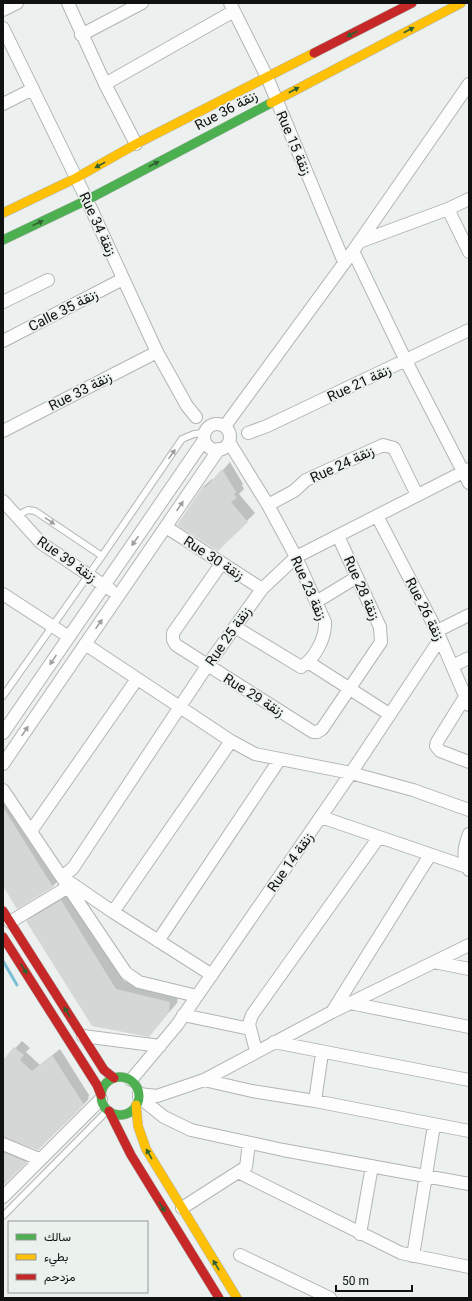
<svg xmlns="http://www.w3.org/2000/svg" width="472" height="1301" viewBox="0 0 472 1301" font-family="Roboto,Vazirmatn,sans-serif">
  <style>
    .shadow { fill: #0003 }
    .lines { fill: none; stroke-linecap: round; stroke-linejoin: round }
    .stream { stroke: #7bbed5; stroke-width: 3 }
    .building { fill: #d4d7d6 }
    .lane-casing { stroke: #b2b5b3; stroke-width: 8 }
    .street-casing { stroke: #b2b5b3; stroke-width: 14 }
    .fast-casing { stroke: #b2b5b3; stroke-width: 10 }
    .slow-casing { stroke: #b2b5b3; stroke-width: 10 }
    .jam-casing { stroke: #b2b5b3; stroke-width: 10 }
    .lane { stroke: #fcfdfc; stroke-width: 6 }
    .street { stroke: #fcfdfc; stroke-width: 12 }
    .fast { stroke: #4caf50; stroke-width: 9 }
    .slow { stroke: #ffc107; stroke-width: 9 }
    .jam { stroke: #c62828; stroke-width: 9 }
    .oneway { fill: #2e6030 }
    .oneway2 { fill: #9e9f9e }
    .labels { text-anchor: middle; stroke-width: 3.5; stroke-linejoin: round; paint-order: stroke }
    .street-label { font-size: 14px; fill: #101211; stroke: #ebf1ed }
  </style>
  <rect width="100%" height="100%" fill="#ecf0ee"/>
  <path class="shadow" d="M230,462L243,484L242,485L244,489L239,494L255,513L218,549L203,487L212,479L214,480Z
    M3,787L60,879L52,887L3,884Z
    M69,893L124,981L178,994L177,1003L149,1036L27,921L35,913Z
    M22,1041L30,1048L26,1052L40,1065L60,1049L89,1095L88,1100L38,1149L3,1137V1061Z
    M3,1139L33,1155L3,1185Z"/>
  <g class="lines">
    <path class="stream" d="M3,961L17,985"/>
  </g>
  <path class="building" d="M222,469L236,492L234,494L237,498L231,502L248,522L218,551L177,525L203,486L206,487Z
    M3,807L53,887L17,909L3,886Z
    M61,900L116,989L170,1002L169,1012L149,1037L92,1026L26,921Z
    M14,1047L24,1055L20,1060L32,1071L52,1055L83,1103L81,1108L38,1150L3,1137V1060Z
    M3,1152L27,1162L3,1186Z"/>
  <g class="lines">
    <g class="lane-casing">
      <path id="lane" d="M16,516L28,510L35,511L102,556L182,439L194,434L204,433
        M3,696L102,556
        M3,1216L107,1111"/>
    </g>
    <g class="street-casing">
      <path id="street" d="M68,3L105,84L136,144
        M230,3L267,77L344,262
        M3,10L17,3
        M3,28L87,200L157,352L187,406L196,417
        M81,35L142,3
        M105,84L234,11
        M3,104L33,89
        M448,209L469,252
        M359,242L448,209L469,199
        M353,251L406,361L469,483
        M3,302L48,280
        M3,341L123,279
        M204 437a13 13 0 1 1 26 0a13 13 0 1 1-26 0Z
        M225,426L353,251L469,84
        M3,431L157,352
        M248,433L267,426L469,330
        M229,442L268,505L296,557L325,622C326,637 315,659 301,667L235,627
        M3,501L41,543L111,590
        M268,505L294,491L306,480L383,445L394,448L417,495
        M377,516L437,631L469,705
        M166,527L262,589
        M221,564L173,633V640L176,645L313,732H317L322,729L381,642L380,627L338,536
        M3,594L69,637
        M316,602L357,577
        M437,631L469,615
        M85,644L231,741L255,754L351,773L413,790L469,810
        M308,662L389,714
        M452,666L469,658
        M465,697L437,742L436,746L440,751L469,762
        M3,733L204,440
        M3,764L219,449
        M3,790L126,973L139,982L197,996
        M321,817L467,867
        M31,831L137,679
        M469,834C464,847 462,858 469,870
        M113,912L231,741
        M10,922L68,887
        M158,941L280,759
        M434,962L469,969
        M212,975L113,912L62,877L73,868L207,666L262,589L296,557L469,469
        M350,1003L469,1027
        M332,1012L430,855
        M183,1015L250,1029
        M83,1036L160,1046
        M274,1042L469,1080
        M256,1051L249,1024L252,1015L379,837
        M131,1080L177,1025L197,996L351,773L440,639
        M204,1080L252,1091L315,1101L469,1131
        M139,1094L157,1096L204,1080L332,1012L469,945
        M139,1097L164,1117L191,1130L283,1150L469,1184
        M315,1101L322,1053
        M3,1144L39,1159
        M240,1173L401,1253L469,1267
        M3,1197L101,1099
        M182,1208L246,1167L249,1143
        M360,1234L372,1166
        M240,1255L330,1298
        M413,1256L434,1125"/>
    </g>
    <g class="fast-casing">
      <path id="fast" d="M3,240L87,200L271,103
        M101 1096a19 19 0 1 1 38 0a19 19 0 1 1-38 0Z"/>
    </g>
    <g class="slow-casing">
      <path id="slow" d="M271,103L461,3
        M3,213L76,178L136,144L314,53
        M136,1105L138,1126L146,1149L237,1298"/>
    </g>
    <g class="jam-casing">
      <path id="jam" d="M314,53L412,3
        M3,911L104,1070L114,1078
        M3,937L97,1085L101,1095
        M109,1111L131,1155L219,1298"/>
    </g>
    <use href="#lane" class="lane"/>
    <use href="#street" class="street"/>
    <use href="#fast" class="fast"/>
    <use href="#slow" class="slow"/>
    <use href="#jam" class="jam"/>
  </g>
  <defs><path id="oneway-solid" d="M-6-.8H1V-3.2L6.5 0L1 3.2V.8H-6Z"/></defs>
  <g class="oneway">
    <use href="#oneway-solid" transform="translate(409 30) rotate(-28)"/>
    <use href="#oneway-solid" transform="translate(352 34) rotate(153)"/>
    <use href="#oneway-solid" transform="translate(294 90) rotate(-28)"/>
    <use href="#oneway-solid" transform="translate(154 164) rotate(-28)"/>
    <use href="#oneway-solid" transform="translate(100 165) rotate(151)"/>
    <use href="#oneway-solid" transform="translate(38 223) rotate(-26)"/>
    <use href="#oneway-solid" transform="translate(24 969) rotate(58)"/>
    <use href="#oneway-solid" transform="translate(67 1012) rotate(-122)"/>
    <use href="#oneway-solid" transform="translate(149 1154) rotate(-120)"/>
    <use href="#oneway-solid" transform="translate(162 1207) rotate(58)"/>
    <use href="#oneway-solid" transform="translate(216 1265) rotate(-121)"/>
  </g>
  <g class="oneway2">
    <use href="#oneway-solid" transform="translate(172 454) rotate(-55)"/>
    <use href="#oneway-solid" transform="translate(180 506) rotate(-56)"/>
    <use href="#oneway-solid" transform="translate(50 521) rotate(34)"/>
    <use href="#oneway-solid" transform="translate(135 541) rotate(125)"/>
    <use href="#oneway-solid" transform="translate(99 624) rotate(-55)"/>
    <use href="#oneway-solid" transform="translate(53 660) rotate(124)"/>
    <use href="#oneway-solid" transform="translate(25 731) rotate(-56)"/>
  </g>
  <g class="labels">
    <g class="street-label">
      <text transform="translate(226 110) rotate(-28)" y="5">Rue 36 زنقة</text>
      <text transform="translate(294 143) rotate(67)" y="5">Rue 15 زنقة</text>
      <text transform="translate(98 224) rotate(65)" y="5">Rue 34 زنقة</text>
      <text transform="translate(63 310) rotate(-27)" y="5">Calle 35 زنقة</text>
      <text transform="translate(359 383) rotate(-25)" y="5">Rue 21 زنقة</text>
      <text transform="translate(80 391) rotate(-27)" y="5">Rue 33 زنقة</text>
      <text transform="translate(342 464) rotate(-25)" y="5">Rue 24 زنقة</text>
      <text transform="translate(214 558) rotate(33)" y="5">Rue 30 زنقة</text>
      <text transform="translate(67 559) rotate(35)" y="5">Rue 39 زنقة</text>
      <text transform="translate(309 588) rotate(66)" y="5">Rue 23 زنقة</text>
      <text transform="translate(362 588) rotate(66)" y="5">Rue 28 زنقة</text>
      <text transform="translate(425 609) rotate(63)" y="5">Rue 26 زنقة</text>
      <text transform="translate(228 636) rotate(-55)" y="5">Rue 25 زنقة</text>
      <text transform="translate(254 695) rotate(32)" y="5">Rue 29 زنقة</text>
      <text transform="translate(290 862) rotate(-55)" y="5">Rue 14 زنقة</text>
    </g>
  </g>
  <rect width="472" height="1301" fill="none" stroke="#101211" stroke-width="8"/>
  <rect x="8" y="1221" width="140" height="72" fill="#ebf1ed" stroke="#939895"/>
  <rect x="16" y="1234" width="20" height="6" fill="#4caf50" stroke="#939895"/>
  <text x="44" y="1241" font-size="12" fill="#101211">سالك</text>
  <rect x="16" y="1254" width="20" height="6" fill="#ffc107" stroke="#939895"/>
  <text x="44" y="1261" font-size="12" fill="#101211">بطيء</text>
  <rect x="16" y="1274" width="20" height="6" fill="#c62828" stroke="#939895"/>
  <text x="44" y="1281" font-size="12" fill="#101211">مزدحم</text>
  <path d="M336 1285v6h76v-6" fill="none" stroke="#101211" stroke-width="2"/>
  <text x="342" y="1285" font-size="12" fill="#101211" stroke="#ebf1ed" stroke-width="3" paint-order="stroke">50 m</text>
</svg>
